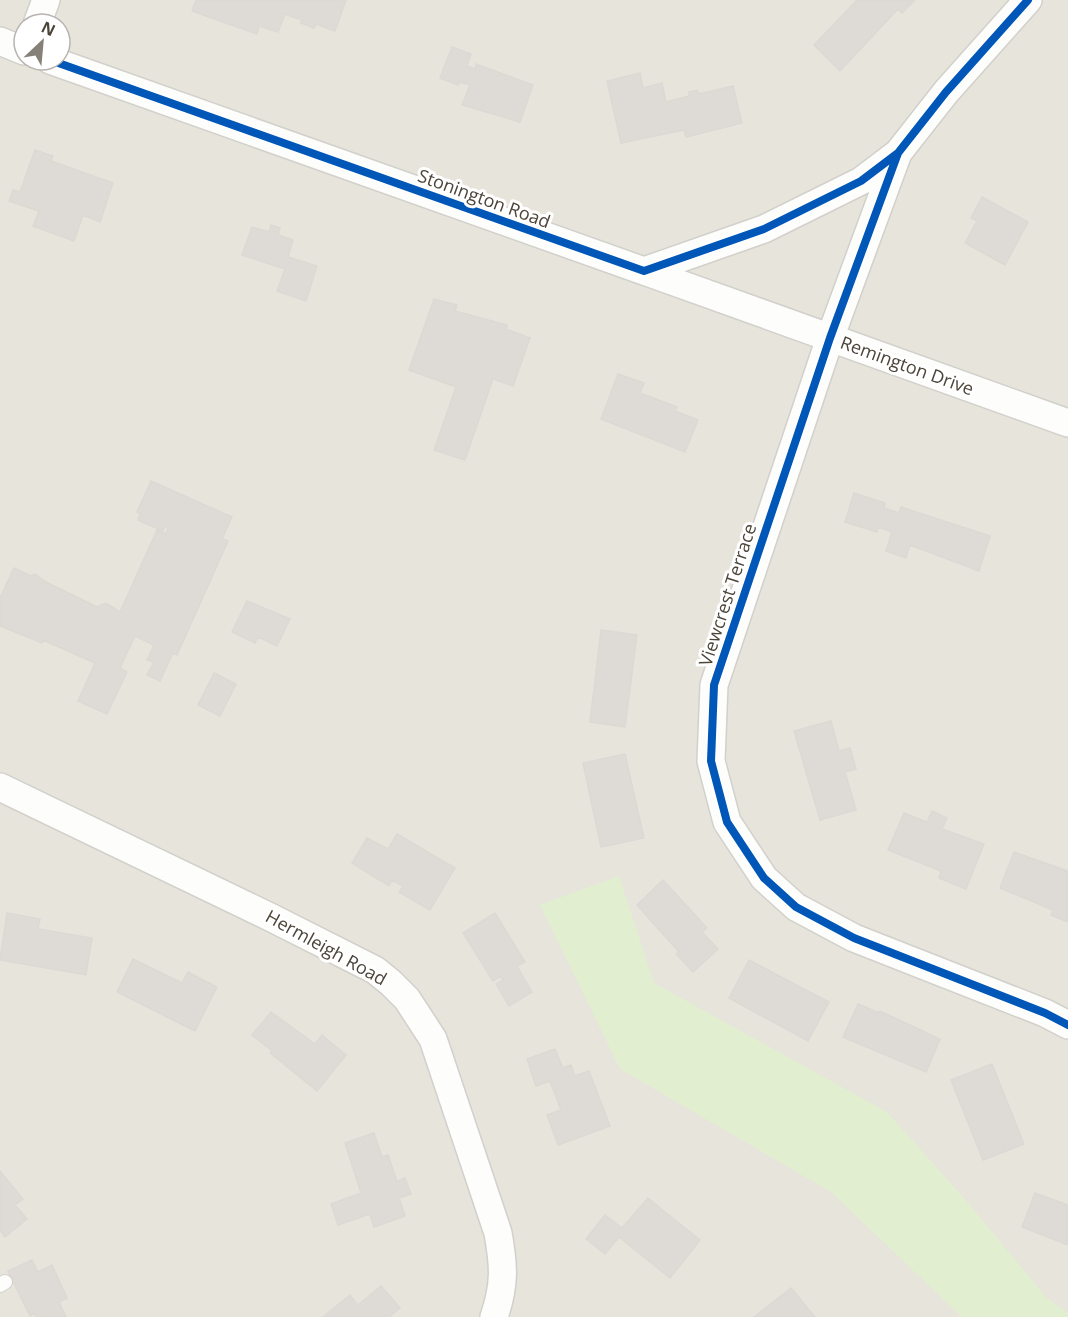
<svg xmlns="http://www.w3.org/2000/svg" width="1068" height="1317" viewBox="0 0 1068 1317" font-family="'Open Sans',sans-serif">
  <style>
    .residential { fill: #e7e4dc; fill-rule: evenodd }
    .green { fill: #e1eecf }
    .building { fill: #dedbd6; stroke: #dcd9d4; stroke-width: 1.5 }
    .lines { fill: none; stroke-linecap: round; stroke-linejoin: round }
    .lane-casing { stroke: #d2d0cb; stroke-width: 16 }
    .street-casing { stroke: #d2d0cb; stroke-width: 30 }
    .lane { stroke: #fdfdfc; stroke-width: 14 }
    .street { stroke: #fdfdfc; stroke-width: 27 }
    .cycleway-casing { stroke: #fff; stroke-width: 11 }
    .cycleway { stroke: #0057b8; stroke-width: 8 }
    .labels { text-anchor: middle; stroke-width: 6; stroke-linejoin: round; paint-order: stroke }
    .street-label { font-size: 18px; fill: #4b4439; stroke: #fff }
  </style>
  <rect width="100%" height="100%" fill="#f4f2ee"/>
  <path class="residential" d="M0,0H1068V1317H0ZM24,24H60V60H24Z"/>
  <path class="green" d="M619,876L654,983L887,1112L964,1198L1046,1297L1068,1313V1317H962L831,1192L620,1069L540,905Z"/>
  <path class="building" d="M196,0H346L335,31L316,24L314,28L301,23L302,20L285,14L278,32L259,26L257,34L192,11Z
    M857,0H915L902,13L898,9L840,71L814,45Z
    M452,47L471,54L467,66L475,69L476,64L533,85L520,122L462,105L470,85L459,82L458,85L440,78Z
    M640,73L643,88L662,83L666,102L689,96V92L697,90L699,94L733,86L742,123L686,137L684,130L621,143L607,81Z
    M35,150L53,156L51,161L113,183L100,222L83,215L74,241L33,226L39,211L9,201L13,190L20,192Z
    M982,197L1028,222L1005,265L965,243L977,221L971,218Z
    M271,225L280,228L278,235L293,240L288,257L317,266L306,301L277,291L285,269L242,255L252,227L269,232Z
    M434,299L457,305L455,311L507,325L506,329L530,338L513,386L493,379L465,460L434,450L456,387L409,370Z
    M618,374L644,383L640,393L677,407L675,411L698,420L685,452L601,419Z
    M151,481L232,517L222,539L228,541L177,655L173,653L160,681L147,675L154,662L147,660L154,645L135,636L120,668L127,672L107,714L78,701L95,663L43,640L42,643L0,626V598L14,568L31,576L35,574L46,582L97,607L106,603L120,612L157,530L166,534L168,528L165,526L163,531L138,520L140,514L137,512Z
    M854,493L885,503L884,508L899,513L901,507L990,536L979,571L910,545L906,558L886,551L892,532L878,527L877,532L845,522Z
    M247,601L290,619L277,646L258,637L255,643L232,632Z
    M601,630L637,635L625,727L590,722Z
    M214,673L236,684L220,716L198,705Z
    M831,721L839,751L850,748L856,769L845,772L856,810L820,820L794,731Z
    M625,754L644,838L601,847L583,763Z
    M932,811L947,818L942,829L984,844L966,889L939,878L941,871L888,850L904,813L927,822Z
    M397,834L455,868L430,910L399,892L403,886L392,880L389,886L352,863L367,838L388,849Z
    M1014,852L1068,871V922L1051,915L1053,910L1000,888Z
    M663,880L707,928L702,932L718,949L693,972L676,954L679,952L637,905Z
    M7,913L40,919L38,929L92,938L86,975L0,960Z
    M495,913L525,962L517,966L532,992L509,1006L496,984L503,980L501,976L493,981L463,933Z
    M133,959L182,983L188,972L217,987L195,1031L117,992Z
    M749,960L829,1002L808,1041L729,998Z
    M858,1004L879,1013L880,1011L940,1039L926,1072L843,1037Z
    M271,1012L315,1044L322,1035L346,1055L317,1091L270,1053L272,1051L252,1035Z
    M555,1049L563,1068L571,1065L575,1076L589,1071L610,1126L558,1145L547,1115L561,1110L550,1081L536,1086L527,1059Z
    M992,1064L1024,1144L983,1160L951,1080Z
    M374,1133L382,1157L388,1155L397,1181L405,1178L411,1194L399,1198L405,1216L374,1227L370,1214L338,1225L331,1204L361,1193L345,1143Z
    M0,1171L23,1199L15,1205L27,1219L5,1237L0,1230Z
    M1035,1193L1068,1205V1245L1022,1227Z
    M648,1198L700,1240L670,1278L619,1237L605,1254L586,1239L605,1215L622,1228Z
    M32,1260L38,1272L52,1265L67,1298L59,1302L66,1317H36L34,1313L30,1316L8,1271Z
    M381,1286L400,1308L389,1317H323L350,1295L358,1305Z
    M791,1288L815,1317H754Z"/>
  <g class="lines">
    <g class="lane-casing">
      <path id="lane" d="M0,1285L5,1282"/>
    </g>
    <g class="street-casing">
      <path id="street" d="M1028,0L946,92L898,153L830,338L714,685L711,761L727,822L764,878L796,907L854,938L1045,1013L1068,1025
        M37,24L46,0
        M0,41L24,51
        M50,60L644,271L764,229L861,181L898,153
        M644,271L1068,423
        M0,787L270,917L375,970L391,983L407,999L433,1039L498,1233C504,1266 505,1285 494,1317"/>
    </g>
    <use href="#lane" class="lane"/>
    <use href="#street" class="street"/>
    <g class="cycleway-casing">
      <path id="cycleway" d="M1028,0L946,92L898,153L830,338L714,685L711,761L727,822L764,878L796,907L854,938L1045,1013L1068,1025
        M50,60L644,271L764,229L861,181L898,153"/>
    </g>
    <use href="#cycleway" class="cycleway"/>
  </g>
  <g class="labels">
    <g class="street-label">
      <text transform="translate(484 199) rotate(20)" y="6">Stonington Road</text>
      <text transform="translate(907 366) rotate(20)" y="6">Remington Drive</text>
      <text transform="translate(728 595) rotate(-72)" y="6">Viewcrest Terrace</text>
      <text transform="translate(326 948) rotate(29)" y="6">Hermleigh Road</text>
    </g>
  </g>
  <g transform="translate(42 42) rotate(26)"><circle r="28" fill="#ffffff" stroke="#b7b4b0" stroke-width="1.5"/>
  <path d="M0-4.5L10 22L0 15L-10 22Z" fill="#868178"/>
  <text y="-9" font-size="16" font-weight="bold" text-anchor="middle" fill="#4b4439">N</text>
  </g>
</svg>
